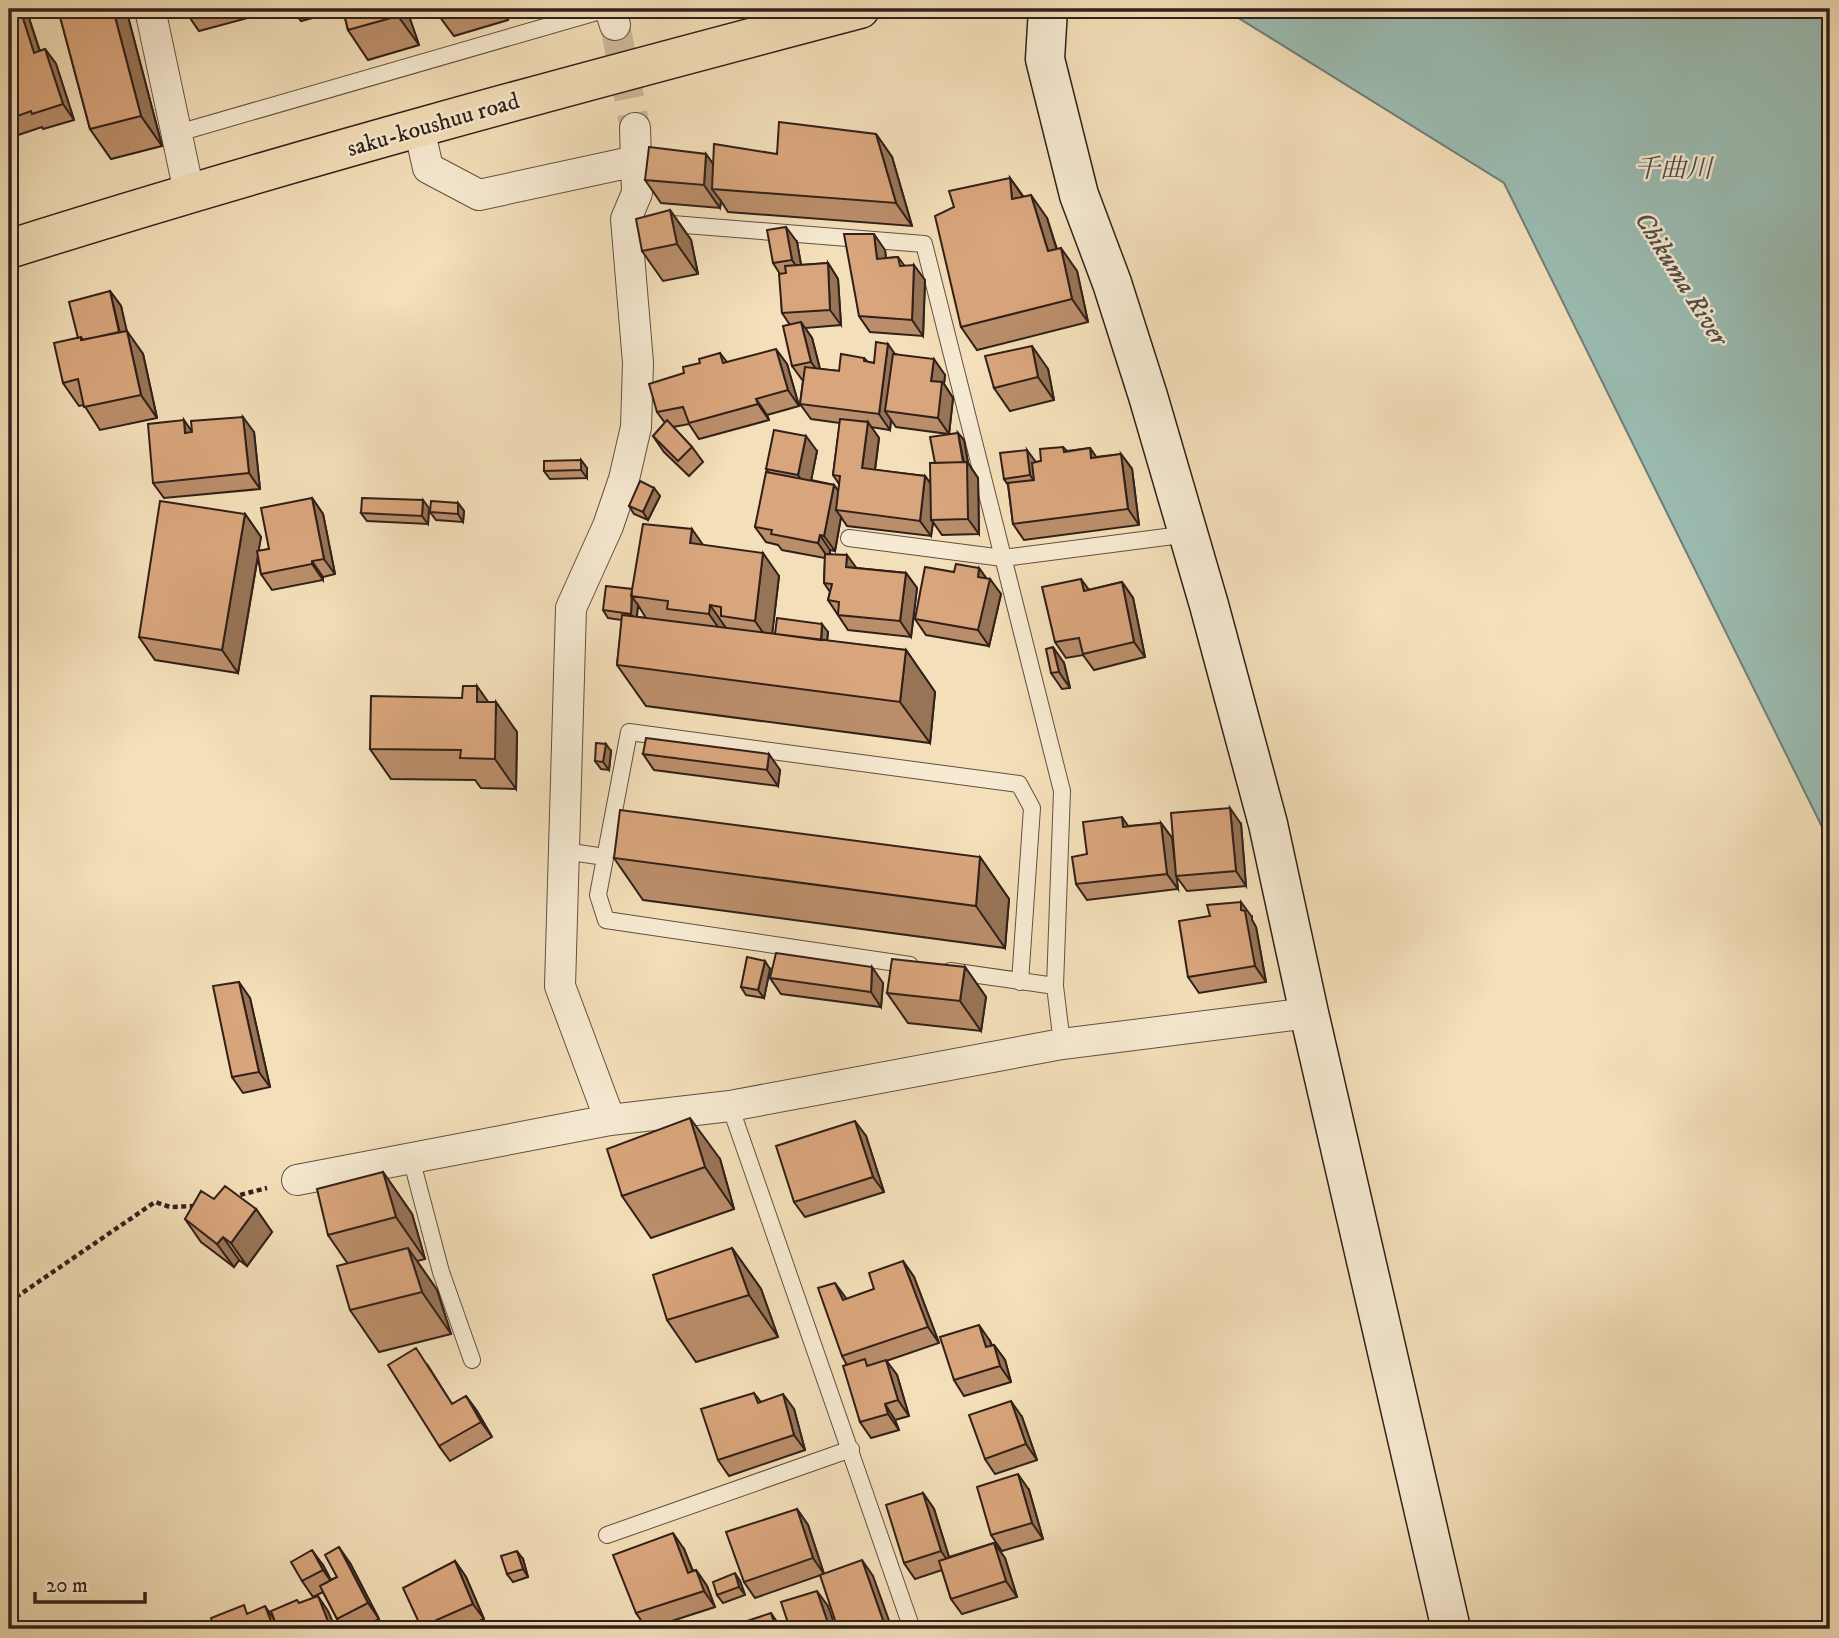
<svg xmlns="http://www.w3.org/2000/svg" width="1839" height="1638" viewBox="0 0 1839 1638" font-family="'IM FELL DW Pica','Noto Serif JP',serif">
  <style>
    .water { fill: #9bbcb2; stroke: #717e75; stroke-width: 2 }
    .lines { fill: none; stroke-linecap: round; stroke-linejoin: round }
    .street-tunnel { stroke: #ccb999; stroke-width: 30; stroke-dasharray: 30 15; stroke-linecap: butt }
    .lane-casing { stroke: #625041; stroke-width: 18 }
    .street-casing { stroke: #625041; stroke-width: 32 }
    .secondary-casing { stroke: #312019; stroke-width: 41 }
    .highway-casing { stroke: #312019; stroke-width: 41 }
    .path { stroke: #312019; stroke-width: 4.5; stroke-dasharray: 5 3.5; stroke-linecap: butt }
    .lane { stroke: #f7ead2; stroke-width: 16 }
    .street { stroke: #f7ead2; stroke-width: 30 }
    .secondary { stroke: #f7ead2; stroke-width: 38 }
    .highway { stroke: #f3dfb9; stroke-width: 38 }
    .wall { fill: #bb8e6b; stroke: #312019; stroke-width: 2; fill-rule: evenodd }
    .shaded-wall { fill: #987457; stroke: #312019; stroke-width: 2 }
    .building { fill: #d9a57c; stroke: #312019; stroke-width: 2 }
    .labels { text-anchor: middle; stroke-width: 5; stroke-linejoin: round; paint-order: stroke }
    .street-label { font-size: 24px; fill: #312019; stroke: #f7ead2 }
    .water-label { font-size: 26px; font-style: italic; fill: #514f47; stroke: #f7ead2 }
  </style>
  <rect width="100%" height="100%" fill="#f3dfb9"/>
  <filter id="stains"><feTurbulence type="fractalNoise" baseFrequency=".00286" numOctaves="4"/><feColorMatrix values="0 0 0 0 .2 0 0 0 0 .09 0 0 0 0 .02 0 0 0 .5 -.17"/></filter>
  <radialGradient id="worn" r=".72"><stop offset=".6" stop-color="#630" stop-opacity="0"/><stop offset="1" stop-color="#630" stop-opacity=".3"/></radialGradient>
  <path class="water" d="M1235,9H1830V843L1504,183L1237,17Z"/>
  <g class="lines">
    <path class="street-tunnel" d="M615,25L635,128"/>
    <g class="lane-casing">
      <path id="lane" d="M178,133L607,9
        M660,223L924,244L1062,791L1055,986L1062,1044
        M849,538L1003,558L1189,534
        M564,851L605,857
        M910,965L606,920L598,895L629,732L1019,784L1032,808L1020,982
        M950,971L1055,986
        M730,1106L912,1629
        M411,1158L441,1272L472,1360
        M607,1535L851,1449"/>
    </g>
    <g class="street-casing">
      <path id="street" d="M150,9L189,192
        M610,9L615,25
        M419,128L428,168L479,195L636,161
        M610,1120L560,986L571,608L608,526L624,479L636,427L638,363L626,219L637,193L635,128
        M297,1180L610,1120L730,1106L1062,1044L1309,1013"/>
    </g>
    <g class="secondary-casing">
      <path id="secondary" d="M1048,9L1045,59L1079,195L1112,283L1148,396L1209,605L1268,824L1309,1013L1451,1629"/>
    </g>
    <g class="highway-casing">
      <path id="highway" d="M9,249C290,160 575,84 860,9"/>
    </g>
    <path class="path" d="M232,1197L267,1188
      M9,1302L155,1202L170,1207L196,1206"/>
    <use href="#lane" class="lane"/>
    <use href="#street" class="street"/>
    <use href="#secondary" class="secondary"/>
    <use href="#highway" class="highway"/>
  </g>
  <path class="wall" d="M9,9H26L40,51L45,49L56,64L74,120L43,129L42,127L9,138Z
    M58,9H126L162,146L111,159L90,129Z
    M186,9H257L259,15L199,31L188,15Z
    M292,9H403L410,19L419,45L368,60L348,30L343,10L301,21Z
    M434,9H504L508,20L454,36Z
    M652,9H666L655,12Z
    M876,134L892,157L912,226L728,212L721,201L720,208L661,203L645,180L706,154L713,164L777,154Z
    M1010,178L1023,196L1047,218L1057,249L1077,271L1088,322L977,350L961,327L954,207Z
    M670,210L691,240L698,274L663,281L642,251Z
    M797,242L801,265L828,263L838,279L841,325L805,328L812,338L820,369L839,371L864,358L868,362L874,363L896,354L945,375L944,384L953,398L949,434L896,427L891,420L890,430L871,427L879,438L875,470L925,476L930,483L935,463L964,440L968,463L978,478L979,534L942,535L933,522L931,536L847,526L841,517L835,551L830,550V554L856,568L906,573L917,588L911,637L848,630L828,600L830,592L824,583L825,558L782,550L778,545L766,542L755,527L769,473L766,469L817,451L811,480L834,485L839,492V484L833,475L840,423L811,419L800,404L803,381L792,366L790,325L782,313L780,274L773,263Z
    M885,250L886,258L898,257L904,265L925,280L923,336L870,332L859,316Z
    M110,291L121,306L126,331L143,354L157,418L100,430L84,405L79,406L63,383L78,338Z
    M720,353L727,362L787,364L799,406L767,415L769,420L699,439L689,424L673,427L692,447L703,462L689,476L664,452L653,436L665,423L657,412L684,373Z
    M1048,369L1054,400L1010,411L994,388Z
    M192,431L254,432L260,489L164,498L153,483Z
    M1063,447L1067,451L1090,448L1096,457L1121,454L1132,469L1139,525L1024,540L1013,524L1008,485L1004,479L1036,462L1041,461Z
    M581,460L587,468V478L550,479L544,471Z
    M654,488L660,496L648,520L634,514L629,506Z
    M312,498L323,514L335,574L323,577V580L272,590L261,574L258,556L238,673L155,660L139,637L245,514L261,537L258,551L269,549Z
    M458,503L464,511L463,522L436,520L430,512Z
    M429,508L428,524L367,521L361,513Z
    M702,545L779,576L772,634L828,632L827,641L906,650L935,692L930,743L646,706L617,665L622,620L608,618L603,610L632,589ZM638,605L646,618L637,617Z
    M979,568L986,578L1001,594L989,646L926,635L915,619L954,572Z
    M1122,582L1133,598L1145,657L1094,670L1083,655L1066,658L1055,642L1089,590Z
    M1064,663L1070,688L1062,689L1051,673Z
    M488,702L517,732L516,789L481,788L475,780L391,779L370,749Z
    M611,751L609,770L601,769L595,761Z
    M643,754L780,770L778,786L654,770Z
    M1161,823L1172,838L1176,875L1241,824L1246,886L1187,891L1176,876L1178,889L1087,900L1076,884L1087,854L1128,826Z
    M980,857L1009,899L1005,948L643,900L614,858Z
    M1252,917V920L1256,927L1266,982L1199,993L1188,977Z
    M965,967L986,997L981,1031L908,1023L887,993Z
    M770,969L764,998L746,995L741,987Z
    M770,978L883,983L881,1007L781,994Z
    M250,998L270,1087L243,1093L232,1077Z
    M866,1136L884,1192L805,1217L794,1202Z
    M720,1159L734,1209L651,1238L622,1196Z
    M383,1172L412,1214L425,1259L417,1261L437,1290L451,1334L379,1352L350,1310L348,1264L328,1235Z
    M214,1199L256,1209L272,1232L247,1266L239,1260L234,1267L201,1242L185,1219Z
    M732,1248L761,1289L778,1337L696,1362L667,1320Z
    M903,1261L914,1277L939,1343L886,1361L897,1375L909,1416L895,1420L899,1430L871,1438L860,1422L847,1365L842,1356L847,1299L874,1289Z
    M990,1341L992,1345H994L1005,1360L1011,1382L964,1396L954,1380Z
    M427,1364L452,1404L466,1396L477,1411L492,1437L450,1461L439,1446Z
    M754,1393L761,1402L794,1409L805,1450L729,1476L718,1460Z
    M1022,1417L1037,1460L995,1474L985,1459Z
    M1029,1490L1043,1539L1002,1551L991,1535Z
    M923,1493L934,1509L949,1557L994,1543L1005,1558L1017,1597L962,1614L951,1599L942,1570L915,1579L904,1563Z
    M797,1509L808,1525L824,1574L755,1598L744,1582Z
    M684,1549L693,1571L696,1570L707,1586L715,1607L647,1629L636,1613Z
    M523,1559L528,1577L513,1582L507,1574Z
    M455,1561L466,1577L484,1619L461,1629H423L421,1627Z
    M350,1563L379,1619L359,1629H344L337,1619L323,1592L313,1597L302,1581L323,1565L331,1580L337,1577Z
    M740,1581L745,1595L723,1603L717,1595Z"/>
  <path class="shaded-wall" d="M20,9H26L45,68L34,53Z
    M113,9H126L162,146L141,116Z
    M396,9H403L410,19L419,45L398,16Z
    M500,9H504L508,20Z
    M45,49L56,64L74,120L63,104Z
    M876,134L892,157L912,226L896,203Z
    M706,154L722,177L712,189L721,201L720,208L704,185Z
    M1010,178L1026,201L1012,199Z
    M1031,195L1047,218L1064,274L1048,251Z
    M670,210L691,240L698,274L677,244Z
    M786,227L797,242L803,276L792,260Z
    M874,234L885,250L888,275L877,259Z
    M1061,248L1077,271L1088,322L1072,299Z
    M828,263L838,279L841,325L830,310Z
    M914,265L925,280L923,336L912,320Z
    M110,291L121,306L131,349L120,333Z
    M801,322L812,338L822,377L811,362Z
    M127,331L143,354L157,418L141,395Z
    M888,344L899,360L885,411L891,420L890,430L879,414Z
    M1032,346L1048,369L1054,400L1038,377Z
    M776,349L787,364L799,406L788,390Z
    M934,359L945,375L944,384L953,398L949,434L938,418L931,381Z
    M756,399L767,415L769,420L758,404Z
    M243,417L254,432L260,489L249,473Z
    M184,420L195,436L185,433Z
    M868,422L879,438L873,484L862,468Z
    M958,433L964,440L968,463L978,478L979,534L968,519L964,463Z
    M806,436L817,451L809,491L798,475Z
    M1090,448L1101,464L1091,458Z
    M1027,450L1038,465L1041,491L1030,475Z
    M1121,454L1132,469L1139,525L1128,509Z
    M581,460L587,468V478L581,470Z
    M925,476L936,491L931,520L933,522L931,536L920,521Z
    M834,485L845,500L836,510L841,517L835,551L824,536Z
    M654,488L660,496L648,520L643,512Z
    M312,498L323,514L335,574L324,559Z
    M423,500L429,508L428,524L422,516Z
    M458,503L464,511L463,522L458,514Z
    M245,514L261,537L238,673L222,650Z
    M692,529L708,552L690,543Z
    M820,535L830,550L829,559L818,543Z
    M763,553L779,576L771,644L755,621Z
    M847,555L858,570L846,567Z
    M312,561L323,577V580L312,564Z
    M979,568L989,582L990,579L1001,594L989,646L978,630V577Z
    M906,573L917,588L911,637L900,621Z
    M1081,579L1092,594L1084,591Z
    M1122,582L1133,598L1145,657L1134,642Z
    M632,597L638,605L636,622L631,614Z
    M710,605L726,628L725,637L709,614Z
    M822,624L828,632L826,651L821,643Z
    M1053,647L1064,663L1070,688L1059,672Z
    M906,650L935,692L930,743L900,702Z
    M477,686L496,713V702L517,732L516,789L495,759L477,702Z
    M606,744L611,751L609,770L603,762Z
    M769,754L780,770L778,786L767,770Z
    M1230,808L1241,824L1246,886L1236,871Z
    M1122,817L1133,833L1123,827Z
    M1161,823L1172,838L1178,889L1167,874Z
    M980,857L1009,899L1005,948L976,906Z
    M1241,902L1252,917V920L1256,927L1266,982L1255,966L1241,910Z
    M765,961L770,969L764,998L758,990Z
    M872,967L883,983L881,1007L871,992Z
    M965,967L986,997L981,1031L960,1001Z
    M239,982L250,998L270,1087L259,1072Z
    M690,1118L720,1159L734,1209L705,1167Z
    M855,1121L866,1136L884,1192L873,1177Z
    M383,1172L412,1214L425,1259L396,1217Z
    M256,1209L272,1232L247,1266L231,1243Z
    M223,1237L239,1260L234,1267L217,1244Z
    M408,1248L437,1290L451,1334L422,1292Z
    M732,1248L761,1289L778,1337L749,1295Z
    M903,1261L914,1277L939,1343L928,1327Z
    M835,1283L846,1298L854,1316L843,1300Z
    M979,1325L990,1341L997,1363L986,1347Z
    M994,1345L1005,1360L1011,1382L1000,1366Z
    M886,1360L897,1375L909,1416L898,1400Z
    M783,1394L794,1409L805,1450L794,1435Z
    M466,1396L477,1411L492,1437L481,1422Z
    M1011,1401L1022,1417L1037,1460L1026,1444Z
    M885,1404L895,1420L899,1430L888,1414Z
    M1018,1474L1029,1490L1043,1539L1032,1523Z
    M923,1493L934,1509L952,1567L941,1551Z
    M797,1509L808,1525L824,1574L813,1558Z
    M673,1533L684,1549L699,1588L688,1573Z
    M994,1543L1005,1558L1017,1597L1006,1581Z
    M339,1547L350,1563L379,1619L368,1603Z
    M312,1550L323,1565L334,1586L323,1570Z
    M517,1551L523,1559L528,1577L523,1569Z
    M862,1560L873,1576L892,1629H886Z
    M455,1561L466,1577L484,1619L473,1604Z
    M696,1570L707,1586L715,1607L704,1591Z
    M735,1573L740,1581L745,1595L739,1587Z
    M817,1591L828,1606L836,1629H830Z
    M318,1596L328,1611L336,1629H331Z
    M265,1606L276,1622L278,1629H274Z
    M771,1613L782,1629H776Z"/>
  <path class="building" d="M9,9H20L34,53L45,49L63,104L32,114L31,111L9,119Z
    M58,9H113L141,116L90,129Z
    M186,9H212L188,15Z
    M343,9H396L398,16L348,30Z
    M779,122L876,134L896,203L712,189L714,144L777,154Z
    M649,147L706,154L704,185L645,180Z
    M1010,178L1012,199L1031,195L1048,251L1061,248L1072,299L961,327L935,216L954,207L949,191Z
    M670,210L677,244L642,251L636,219Z
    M786,227L792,260L773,263L767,230Z
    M844,234H874L877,259L898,257L900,266L914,265L912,320L859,316Z
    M828,263L830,310L782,313L779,274L786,273L785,266Z
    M110,291L119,332L83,340L81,337L78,338L69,302Z
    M801,322L811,362L792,366L783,326Z
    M127,331L141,395L84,407L78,379L63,383L54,343L81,337V340Z
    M876,342L888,344L879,414L800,404L805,367L839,371L841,354L864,358V361L874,363Z
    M1032,346L1038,377L994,388L985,356Z
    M776,349L788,390L756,399L758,404L689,423L683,407L657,412L649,384L684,373L683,367L700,363L699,359L720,353L723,363Z
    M893,354L934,359L931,381L942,382L938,418L885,411Z
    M243,417L249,473L153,483L148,424L184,420L185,433L192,432L191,421Z
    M840,419L868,422L862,468L925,476L920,521L836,510L840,476L833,475Z
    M667,420L692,447L678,461L653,436Z
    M774,430L806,436L798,475L766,469Z
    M958,433L963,462L935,463L930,437Z
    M1063,447L1064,452L1090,448L1091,458L1121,454L1128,509L1013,524L1008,483L1034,480L1032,463L1041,461L1040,449Z
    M1027,450L1030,475L1004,479L1000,453Z
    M581,460V470L544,471V461Z
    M967,462L968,519L931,520L930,463Z
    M766,472L834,485L824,536L820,535L818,543L771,534L772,530L755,527Z
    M640,481L654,488L643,512L629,506Z
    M312,498L324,559L312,561V564L261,574L257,551L269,549L261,508Z
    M362,498L423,500L422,516L361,513Z
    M160,501L245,514L222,650L139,637Z
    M431,501L458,503V514L430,512Z
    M643,524L692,529L690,543L763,553L755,621L721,616V607L710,605L709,614L667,609L668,601L631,596Z
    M825,554L847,555L846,567L906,573L900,621L838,615L839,602L828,600L832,584L824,583Z
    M956,564L979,568L978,577L990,579L978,630L915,619L925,567L954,572Z
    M1081,579L1084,591L1122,582L1134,642L1083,654L1079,638L1055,642L1042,587Z
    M606,586L632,589L631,614L603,610Z
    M622,615L906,650L900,702L617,665Z
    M777,618L822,624L821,640L775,634Z
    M1053,647L1059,672L1051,673L1046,649Z
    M463,686H477V702H496L495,759L460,758L461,750L370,749L371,696L462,698Z
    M646,738L769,754L767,770L643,754Z
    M596,743L606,744L603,762L595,761Z
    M1230,808L1236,871L1176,876L1171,813Z
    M620,810L980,857L976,906L614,858Z
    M1122,817L1123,827L1161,823L1167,874L1076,884L1072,857L1087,854L1083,822Z
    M1241,902V910L1245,911L1255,966L1188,977L1179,921L1210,916L1207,905Z
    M776,953L872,967L871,992L770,978Z
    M747,957L765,961L758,990L741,987Z
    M892,959L965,967L960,1001L887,993Z
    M239,982L259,1072L232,1077L213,986Z
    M690,1118L705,1167L622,1196L607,1149Z
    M855,1121L873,1177L794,1202L776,1146Z
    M383,1172L396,1217L328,1235L317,1189Z
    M225,1186L256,1209L231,1243L223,1237L217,1244L185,1219L201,1191L214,1199Z
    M408,1248L422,1292L350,1310L337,1266Z
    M732,1248L749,1295L667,1320L653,1275Z
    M903,1261L928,1327L842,1356L818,1288L835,1283L843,1300L874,1289L869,1273Z
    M979,1325L986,1347L994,1345L1000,1366L954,1380L940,1337Z
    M416,1348L452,1404L466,1396L481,1422L439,1446L388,1365Z
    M865,1359L867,1366L886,1360L898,1400L885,1404L888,1414L860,1422L843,1366Z
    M754,1393L758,1403L783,1394L794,1435L718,1460L701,1409Z
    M1011,1401L1026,1444L985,1459L969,1415Z
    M1018,1474L1032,1523L991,1535L977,1487Z
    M923,1493L941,1551L904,1563L886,1505Z
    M797,1509L813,1558L744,1582L726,1532Z
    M673,1533L688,1573L696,1570L704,1591L636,1613L613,1555Z
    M994,1543L1006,1581L951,1599L939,1561Z
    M339,1547L368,1603L337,1619L320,1586L337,1577L325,1555Z
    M312,1550L323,1570L302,1581L291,1562Z
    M517,1551L523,1569L507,1574L501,1556Z
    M862,1560L886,1629H838L820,1575Z
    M455,1561L473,1604L421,1627L403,1588Z
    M735,1573L739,1587L717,1595L713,1582Z
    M817,1591L830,1629H790L781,1602Z
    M318,1596L331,1629H278L271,1611L297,1600L299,1603Z
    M244,1605L247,1614L265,1606L274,1629H215L211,1618Z
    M771,1613L776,1629H723Z
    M681,1621L684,1629H658Z
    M71,1622L72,1629H9V1628Z
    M492,1626L494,1629H484Z"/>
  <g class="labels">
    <g class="street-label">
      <text transform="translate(433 124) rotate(-16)" y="8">saku-koushuu road</text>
    </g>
    <g class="water-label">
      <text x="1673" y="177">千曲川</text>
      <text transform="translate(1682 278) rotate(58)" y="9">Chikuma River</text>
    </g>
  </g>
  <rect width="1839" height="1638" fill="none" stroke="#f3dfb9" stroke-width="35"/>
  <rect x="10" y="10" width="1818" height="1617" fill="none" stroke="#312019" stroke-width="3.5"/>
  <rect x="18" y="18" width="1804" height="1603" fill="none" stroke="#312019" stroke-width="2"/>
  <path d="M35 1592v10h110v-10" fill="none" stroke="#312019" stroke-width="3.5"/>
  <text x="46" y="1592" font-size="21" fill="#312019" stroke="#f7ead2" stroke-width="5" paint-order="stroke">20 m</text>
  <rect width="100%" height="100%" filter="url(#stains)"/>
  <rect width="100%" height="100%" fill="url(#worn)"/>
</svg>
